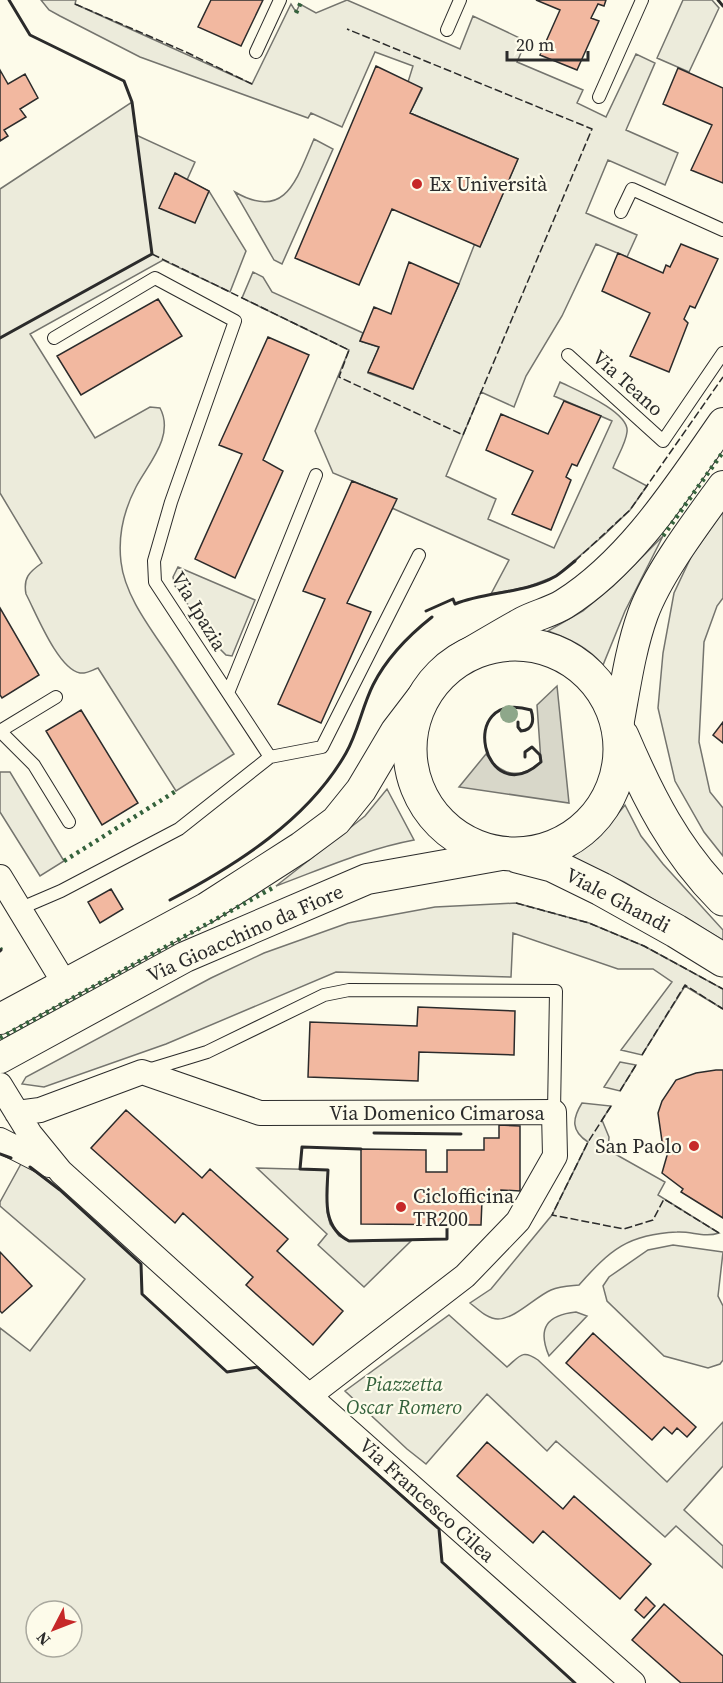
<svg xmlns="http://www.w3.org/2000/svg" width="723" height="1683" viewBox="0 0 723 1683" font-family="'Source Serif 4',serif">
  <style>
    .green { fill: #ecebdb; stroke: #74746e; stroke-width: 1.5; fill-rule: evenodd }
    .water { fill: #d8d7c9; stroke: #74746e; stroke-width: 1.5 }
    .building { fill: #f2b8a0; stroke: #2b2b2b; stroke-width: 1.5 }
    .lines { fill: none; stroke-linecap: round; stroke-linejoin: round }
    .service-casing { stroke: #2b2b2b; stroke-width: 14 }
    .minor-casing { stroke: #2b2b2b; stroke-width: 26 }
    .tertiary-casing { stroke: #2b2b2b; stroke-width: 32 }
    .secondary-casing { stroke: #2b2b2b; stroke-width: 35 }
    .service { stroke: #fdfbea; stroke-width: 12 }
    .minor { stroke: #fdfbea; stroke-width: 24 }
    .tertiary { stroke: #fdfbea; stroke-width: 30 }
    .secondary { stroke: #fdfbea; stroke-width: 33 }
    .hedge { stroke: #34623c; stroke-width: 4.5; stroke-dasharray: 3 4.5; stroke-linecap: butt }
    .fence { stroke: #2b2b2b; stroke-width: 1.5; stroke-dasharray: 8 3; stroke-linecap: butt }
    .wall { stroke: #2b2b2b; stroke-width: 3 }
    .tree { fill: #8ea78a }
    .poi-dot { fill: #c62828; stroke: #fdfbea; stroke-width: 2 }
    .labels { text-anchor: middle; stroke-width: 4.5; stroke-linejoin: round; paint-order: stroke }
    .poi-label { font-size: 20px; fill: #2b2b2b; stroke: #fdfbea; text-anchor: start }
    .street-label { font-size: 20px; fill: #2b2b2b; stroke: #fdfbea }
    .park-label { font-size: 20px; font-style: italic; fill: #34623c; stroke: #fdfbea }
  </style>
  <rect width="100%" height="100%" fill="#fdfbea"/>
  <path class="green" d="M41,0H76L75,4L252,84L291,4L296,12L300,4L316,13L347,0L460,49L473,16L526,41L517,62L583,90L577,103L606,117L636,54L655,63L626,130L678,153L665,185L608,160L586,213L637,235L627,257L596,244L562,316L526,376L514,407L481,392L446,476L496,499L488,519L554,548L612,421L554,396L560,382C576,390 630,412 627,432C626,443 617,457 613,468L647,486L630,510L603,536L556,576L527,587L491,594L509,560L392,508L396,499L333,473L315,431L349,350L242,298L253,272L263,277L272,292L363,333L360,341L379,347L368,373L413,389L459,284L475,243L480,246L518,159L410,113L422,89L408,82L413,66L375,52L342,127L311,113L308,118L140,57L60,16L49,10Z
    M683,0H712L719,8L689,72L657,58Z
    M132,102L136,135L195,162L187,180L209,191L246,251L230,292L163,260L30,334L95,438L150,407L160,408C175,436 148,464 136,487C124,510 118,537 121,562C125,597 152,630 171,659C192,691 213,722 234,754L176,791L98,668C92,670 87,674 80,673C58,669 36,613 26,594C23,578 29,572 42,563L0,493V189Z
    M314,139L333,149L282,264L274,260L235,192C286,222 297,178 314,139Z
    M723,511V598L717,606L704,642L699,742L710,792L723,808V856L704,832L675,781L658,708L663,653L674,593L692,555Z
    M663,536L625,611L603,665C587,647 570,639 548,631L583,611L613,586Z
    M178,567L255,600L232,656L226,655L217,646L175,586L173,577Z
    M0,772H10L64,861L40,876L0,812Z
    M387,789L414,840C366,849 322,869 276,886L365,816Z
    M625,805L641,836L663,864L723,930V940L624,882L571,858L598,838Z
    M516,903L589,923L644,946L723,989V1009L685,986L642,1055L621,1050L672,982L653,969H618L513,933L511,977L336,972L166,1044L44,1087L22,1084L26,1077L211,978L264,953L348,923L435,907Z
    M620,1062L636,1065L620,1091L604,1087Z
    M582,1103L611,1106L602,1120L609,1137L608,1150L665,1182L658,1195L719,1233C704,1238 692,1231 677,1232C628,1234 610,1250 579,1285C569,1286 560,1286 551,1290C535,1297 515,1319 498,1319C487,1319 478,1309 470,1303L491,1289L552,1215L588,1142C571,1131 572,1119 582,1103Z
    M22,1162L60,1190L141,1264L142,1294L227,1372L257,1367L439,1529L442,1562L575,1683H0V1328L30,1351L85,1279L0,1206V1202ZM36,1611H72V1647H36Z
    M257,1168L328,1170L327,1212L330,1224L339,1236L349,1241H411L364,1287L318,1245L327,1234Z
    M673,1245L723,1252L718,1296L723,1306V1360L720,1364L708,1368L664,1356L607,1301L603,1286L609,1277L648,1250Z
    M576,1312L587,1316L549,1356C537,1328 547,1315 576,1312Z
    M449,1315L507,1367C520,1356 522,1349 538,1360L667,1482L723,1422V1466L684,1510L723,1546V1568L676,1526L665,1537L556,1441L547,1451L487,1394L426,1464L407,1449L345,1391Z"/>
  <path class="water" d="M557,686L569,803L459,787L486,754C501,776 521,780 541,762L537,705Z"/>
  <path class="building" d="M211,0H263L241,46L198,27Z
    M536,0H606L604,6L598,4L591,18L599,21L577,70L540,55L560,10Z
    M376,66L422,88L410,113L518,159L480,247L392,209L359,285L295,258Z
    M678,68L723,88V183L691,170L712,125L663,104Z
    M0,70L8,84L25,74L38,98L20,109L26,117L4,130L8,136L0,141Z
    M175,173L209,191L195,223L159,208Z
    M681,244L718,259L695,308L690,306L684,319L688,323L669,372L630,356L650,313L602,291L618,253L663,273L666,265L670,267Z
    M409,262L459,284L413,389L368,372L379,347L360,341L374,307L391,314Z
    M158,299L182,336L81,395L57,356Z
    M268,337L309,355L263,460L283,471L235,578L195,559L242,454L219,445Z
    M564,401L601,416L577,466L572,464L566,477L571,480L551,530L512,514L533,471L486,450L501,414L548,434Z
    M352,481L397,499L347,603L371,612L321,723L278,704L325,599L303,591Z
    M0,608L39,675L2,698L0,695Z
    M81,710L138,803L102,825L46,731Z
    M723,722V743L713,735Z
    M111,889L123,909L100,923L88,902Z
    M418,1007L515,1011L514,1055L419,1052L418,1081L308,1077L310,1022L417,1026Z
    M716,1070H723V1218L681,1192L683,1189L662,1173L668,1152L662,1141L658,1113L662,1101L676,1080L696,1073Z
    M126,1110L202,1178L210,1169L288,1239L277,1251L343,1311L313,1345L246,1285L253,1277L183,1213L175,1223L91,1148Z
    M499,1125L520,1126V1191L501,1190V1200H482L481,1225L361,1224V1149L426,1150V1172H447V1150H484V1138H499Z
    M0,1252L32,1286L2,1313L0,1311Z
    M593,1333L696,1427L687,1437L677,1428L672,1434L664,1427L652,1440L566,1363Z
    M487,1442L563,1509L574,1496L651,1564L620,1599L543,1531L533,1543L457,1476Z
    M646,1597L655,1606L644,1618L635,1610Z
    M664,1604L723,1656V1683H681L632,1640Z"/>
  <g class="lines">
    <g class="service-casing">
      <path id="service" d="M447,30L460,0
        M256,52L280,0
        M599,97L642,0
        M621,212L632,189L723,230
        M54,338L155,278L235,321L171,502L154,561L155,582L270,757
        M568,355L663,441L723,353
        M228,693L316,475
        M0,731L34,765L69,822
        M0,731L56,697
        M19,909L61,891L179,829L270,757L322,747L419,555
        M148,1070L207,1052L324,995L349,990L556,991L554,1112"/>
    </g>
    <g class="minor-casing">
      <path id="minor" d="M0,877L65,984
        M0,1085L30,1134L61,1172L309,1396L633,1683
        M17,1113L40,1110L142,1072L260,1113L554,1112L555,1156L518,1221L465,1276L309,1396
        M0,1140L49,1165"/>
    </g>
    <g class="tertiary-casing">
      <path id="tertiary" d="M459,659C480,647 501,634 523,622C536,615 551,612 564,604C631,562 679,486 723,423
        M618,726C625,689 630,650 643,614C658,573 697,522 723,486
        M0,1019L206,908L301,847L336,821L361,790L396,731L425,693
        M0,1058L185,957L367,879L507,854"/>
    </g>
    <g class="secondary-casing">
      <path id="secondary" d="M410 749a105 105 0 1 1 210 0a105 105 0 1 1-210 0Z
        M622,736C648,797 675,851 723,899
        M517,856L552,865L601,889L676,931L723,960"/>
    </g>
    <use href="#service" class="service"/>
    <use href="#minor" class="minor"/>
    <use href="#tertiary" class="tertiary"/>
    <use href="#secondary" class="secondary"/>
    <path class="hedge" d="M296,13L302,0
      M663,536L723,452
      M64,861L176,791
      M0,948L1,950
      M0,1038L276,886"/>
    <path class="fence" d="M75,4L186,52L252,84
      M152,254L349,350L339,377L463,435L592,129L347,29
      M575,561L630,510L723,377
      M516,903L589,923L644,946L723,989
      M642,1055L685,985L723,1009
      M620,1091L636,1065
      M611,1106L588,1142L552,1215L624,1229L653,1220L664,1199L719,1233"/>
    <path class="wall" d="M718,0L723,6
      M0,338L152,254L132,102L124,81L30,35L9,0
      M426,611L453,599L455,604C487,591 525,594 556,576C562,572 569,566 575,561
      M518,722V727L521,731C534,730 534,719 531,710C454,688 484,814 541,762L540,755L532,747L525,752V757
      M170,900C236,865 308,820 346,753C358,732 362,707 373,685C387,657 408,636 432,617
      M0,951L1,950
      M374,1133L461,1134
      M361,1149L302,1147L300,1169L328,1170C327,1196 321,1227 349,1241L447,1239V1225
      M0,1154L11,1158
      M30,1167L60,1190L141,1264L142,1294L227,1372L257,1367L439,1529L442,1562L575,1683"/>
  </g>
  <circle class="tree" cx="509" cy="714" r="9"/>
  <g class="poi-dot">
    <circle cx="417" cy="184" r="6"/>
    <circle cx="694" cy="1146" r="6"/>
    <circle cx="401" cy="1207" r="6"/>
  </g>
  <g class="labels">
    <g class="poi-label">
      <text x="429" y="191">Ex Università</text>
      <text x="682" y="1153" text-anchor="end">San Paolo</text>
      <text x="413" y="1203">Ciclofficina<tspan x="413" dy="23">TR200</tspan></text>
    </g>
    <g class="street-label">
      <text transform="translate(628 383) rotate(42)" y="7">Via Teano</text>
      <text transform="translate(199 611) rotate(59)" y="7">Via Ipazia</text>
      <text transform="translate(618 900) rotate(28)" y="7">Viale Ghandi</text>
      <text transform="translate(245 933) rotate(-24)" y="7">Via Gioacchino da Fiore</text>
      <text x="437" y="1120">Via Domenico Cimarosa</text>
      <text transform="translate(427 1500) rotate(42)" y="7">Via Francesco Cilea</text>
    </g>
    <g class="park-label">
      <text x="404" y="1391">Piazzetta<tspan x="404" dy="23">Oscar Romero</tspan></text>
    </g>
  </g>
  <g transform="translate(54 1629) rotate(228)"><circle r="28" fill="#fdfbea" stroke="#a9a89e" stroke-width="1.5"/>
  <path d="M0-4.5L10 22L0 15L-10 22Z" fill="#c62828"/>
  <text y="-9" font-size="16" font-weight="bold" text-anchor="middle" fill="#2b2b2b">N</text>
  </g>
  <path d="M507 51v9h81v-9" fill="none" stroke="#2b2b2b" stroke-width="3"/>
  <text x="516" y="51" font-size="18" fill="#2b2b2b" stroke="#fdfbea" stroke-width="4.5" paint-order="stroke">20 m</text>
</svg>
